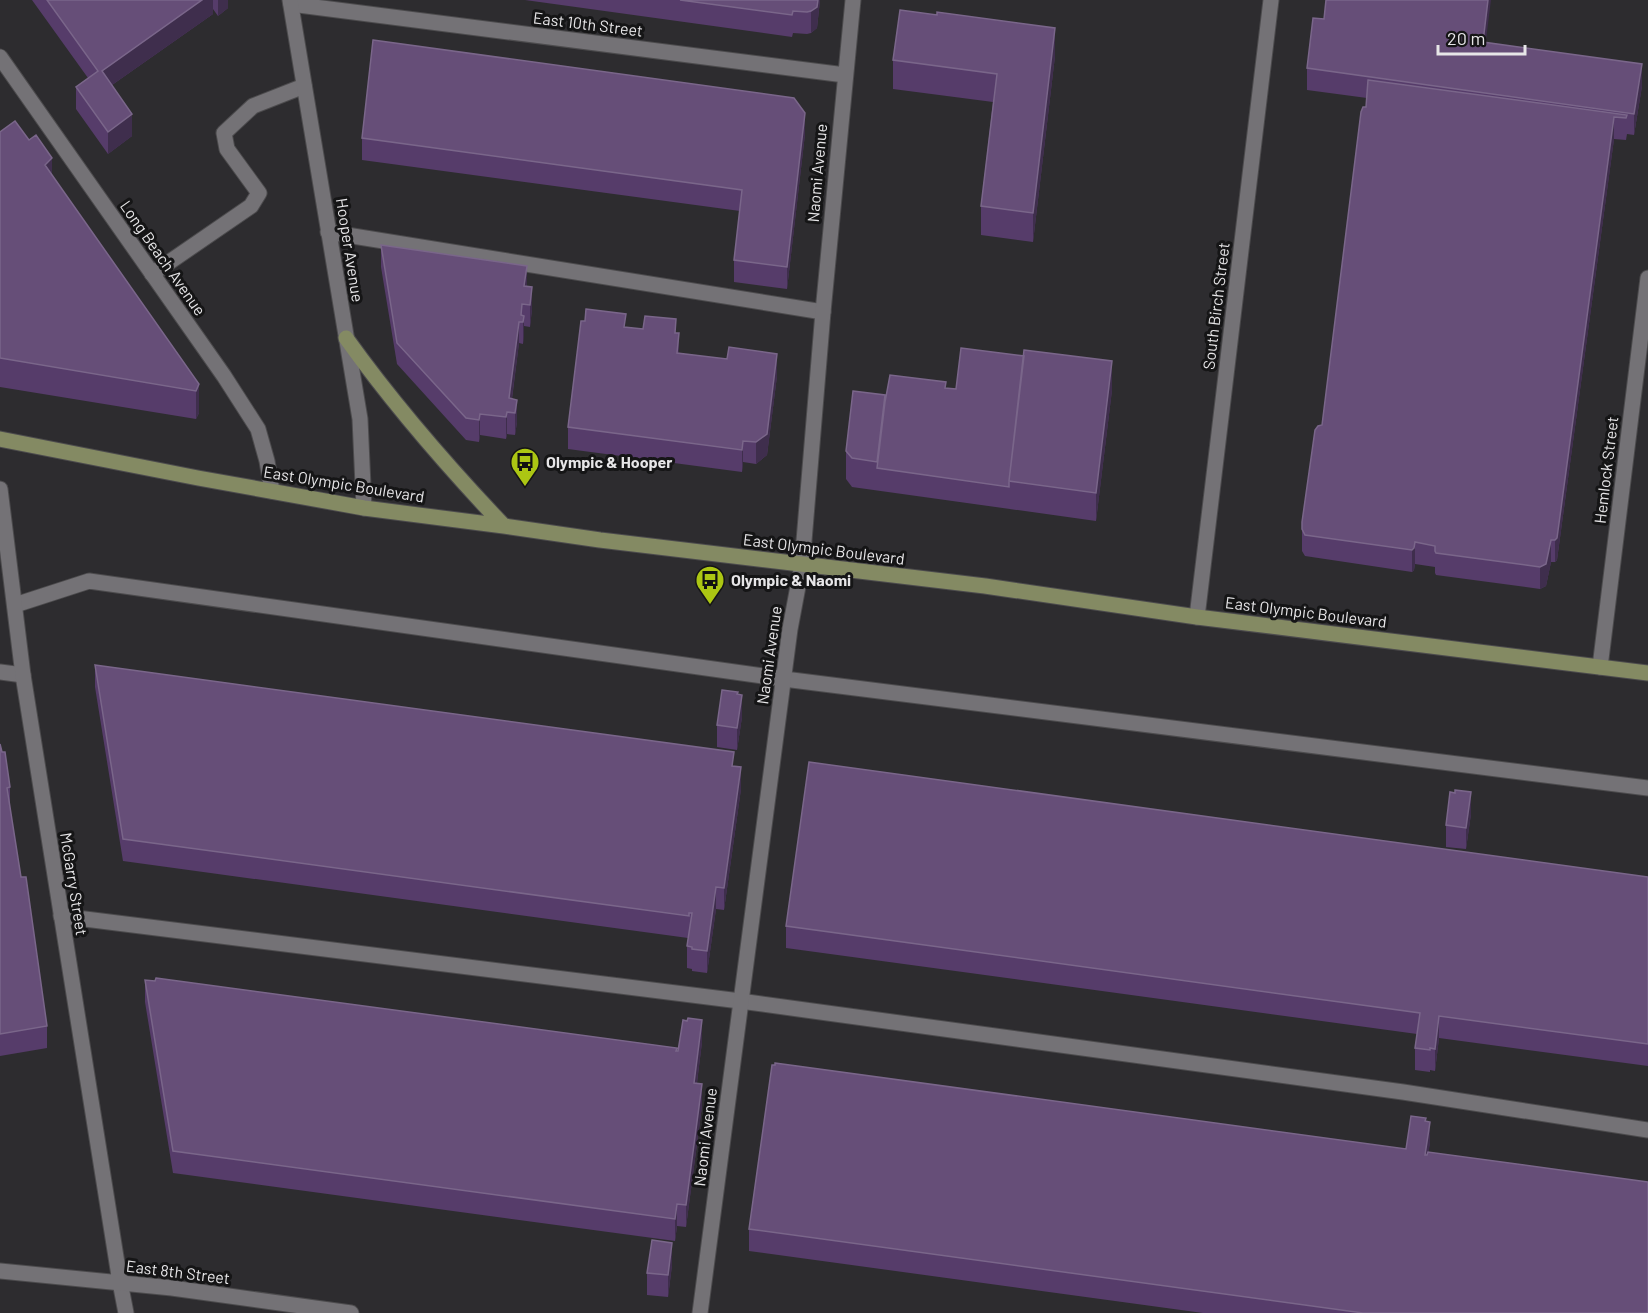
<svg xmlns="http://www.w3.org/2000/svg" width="1648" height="1313" viewBox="0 0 1648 1313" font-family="Barlow,sans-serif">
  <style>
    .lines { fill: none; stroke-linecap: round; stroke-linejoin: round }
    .service-casing { stroke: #4c4b4d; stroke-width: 17 }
    .minor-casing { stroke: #4c4b4d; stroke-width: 17 }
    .tertiary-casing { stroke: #4c4b4d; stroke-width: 17 }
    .secondary-casing { stroke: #4c4b4d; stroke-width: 17 }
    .service { stroke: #747276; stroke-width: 15 }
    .minor { stroke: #747276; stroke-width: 15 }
    .tertiary { stroke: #747276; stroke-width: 15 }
    .secondary { stroke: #848a63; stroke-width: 15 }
    .wall { fill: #563c6a }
    .shaded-wall { fill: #3f2e4d }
    .building { fill: #664e78; stroke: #7a668a; stroke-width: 1.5 }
    .labels { text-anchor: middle; stroke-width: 6; stroke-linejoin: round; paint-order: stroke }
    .street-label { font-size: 16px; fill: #e7e6e8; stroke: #151516 }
    .poi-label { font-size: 16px; font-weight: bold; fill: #e7e6e8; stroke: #151516; text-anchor: start }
  </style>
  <rect width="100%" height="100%" fill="#2d2c2f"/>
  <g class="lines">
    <g class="service-casing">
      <path id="service" d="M328,232L823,312
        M152,274L251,206L259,193L227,149L224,133L253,106L304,86
        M15,605L89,581L784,679L1648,788
        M0,672L23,675
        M61,916L740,1001L1403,1092L1648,1130
        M120,1282L126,1313"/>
    </g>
    <g class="minor-casing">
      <path id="minor" d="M291,4L845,75
        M0,489L23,675L120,1282
        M1197,617L1271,0
        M1600,667L1648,278
        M0,1271L172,1288L351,1313
        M700,1313L790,629L802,565L823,312L853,0"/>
    </g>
    <g class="tertiary-casing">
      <path id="tertiary" d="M290,0L360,419L364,508
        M0,57L224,376L258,429L267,461L272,491"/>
    </g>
    <g class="secondary-casing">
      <path id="secondary" d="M346,338C394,405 448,467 504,526
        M0,439L198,478L364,508L504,526L600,540L985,586L1197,617L1648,673"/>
    </g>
    <use href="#service" class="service"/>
    <use href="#minor" class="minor"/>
    <use href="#tertiary" class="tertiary"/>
    <use href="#secondary" class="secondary"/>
  </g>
  <path class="wall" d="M32,0H228V8L218,16L213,9V14L112,85L132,136L108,154L76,109V87L88,78Z
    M525,0H820L817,28L811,33L807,34L793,33L792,37Z
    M1486,42L1642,86L1634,135L1627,134L1626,140L1614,139L1557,560L1555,562H1551L1546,586L1540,589L1436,575L1435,573V567L1415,564L1414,570L1412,572L1305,556L1302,551V522L1322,425L1367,98L1307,90V68Z
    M1055,56L1033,242L981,235V206L993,102L893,89V60Z
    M0,132L52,176L199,384V413L196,419L0,387Z
    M805,134L787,289L734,282V260L740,211L362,160V138Z
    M381,245L527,287L532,309L530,327L524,326L523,344L519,343L512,399L517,422L515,435L507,434L506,439L480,435L479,442L466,440L397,364L381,267Z
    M626,327L676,333L679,353L777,376L767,455L756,464L743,462L742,472L568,449V427Z
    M1024,356L1112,390L1096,521L852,487L846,479V451L885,402L946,388L956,389Z
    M95,665L734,766L741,789L724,910L716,909L707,973L692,971V969L687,968V946L688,938L123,861L95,687Z
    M738,694L742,717L737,750L717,747V725Z
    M0,744L10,787V809L21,877L47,1026V1048L0,1056Z
    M1471,814L1466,849L1446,847V825Z
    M1648,877V1066L1439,1038L1435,1071L1430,1070V1072L1415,1070V1048L1417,1034L786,948V926Z
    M145,980L677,1051L702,1042L697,1083L702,1106L686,1227L677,1226L675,1241L173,1173L145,1002Z
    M1426,1121L1430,1143L1428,1152L1648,1313H1203L749,1251V1229L1406,1149Z
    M672,1265L668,1297L647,1295V1273Z"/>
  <path class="shaded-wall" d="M202,0H213V14L102,92V71Z
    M218,0H228V8L218,16Z
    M818,0H820L817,28L811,33V11Z
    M1488,0H1491L1483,64V42Z
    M1055,28V56L1033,242V213Z
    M1642,64V86L1634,135V114Z
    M805,113V134L787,289V267Z
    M132,114V136L108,154V132Z
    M1614,117V139L1557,560L1555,562V540Z
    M52,158V187L45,165Z
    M527,266V287L524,286Z
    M532,287V309L530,327V305Z
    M524,316V337L523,344V322Z
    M519,322V343L510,412L509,398Z
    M679,333V355L677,353Z
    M777,354V376L767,455L756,464V442Z
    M1112,361V390L1096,521V493Z
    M199,384V413L196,419V391Z
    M517,400V422L515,435V413Z
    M507,412V434L506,439V417Z
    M480,414V435L479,442V420Z
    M743,441V462L742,472V450Z
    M1551,540V562L1546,586L1540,589V567Z
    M1415,542V564L1414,570L1412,572V550Z
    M742,695V717L737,750V728Z
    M741,767V789L724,910V888Z
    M1471,792V814L1466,849V828Z
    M716,887V909L707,973V951Z
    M1439,1016V1038L1435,1071V1049Z
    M702,1020V1042L694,1105V1083Z
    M702,1084V1106L686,1227V1205Z
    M1430,1122V1143L1425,1176V1155Z
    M677,1204V1226L675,1241V1219Z
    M672,1243V1265L668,1297V1275Z"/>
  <path class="building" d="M47,0H202L102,71L132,114L108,132L76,87L98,71Z
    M680,0H818L817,7L811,11L807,12L793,11L792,15Z
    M1326,0H1488L1483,42L1642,64L1634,114L1307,68L1313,18L1324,19Z
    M900,10L937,15V12L1055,28L1033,213L981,206L997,74L893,60Z
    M373,40L794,98L805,113L787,267L734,260L742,190L362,138Z
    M1368,80L1627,115L1626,118L1614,117L1557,538L1555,540H1551L1546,564L1540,567L1436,553L1435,551V546L1415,542L1414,548L1412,550L1305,535L1302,529V522L1315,430L1318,426L1322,425L1361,112L1363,107H1366Z
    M15,121L29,140L36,135L52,158L45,165L199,384L196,391L0,358V132Z
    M381,245L527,266L524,286L532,287L530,305L522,304L521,315L524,316L523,322H519L509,398L517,400L515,413L507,412L506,417L480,414L479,420L466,418L397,343Z
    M586,309L626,314L624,327L643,329L645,316L676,319L675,333H679L677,353L727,359L729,347L777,354L767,434L756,442L743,441L742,450L568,427L581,321H585Z
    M961,348L1024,356L1009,481V487L877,468L885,402L890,375L946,382L945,388L956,389Z
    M1024,350L1112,361L1096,493L1009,481Z
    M853,391L885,395L877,462L852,458L846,451Z
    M95,665L734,752L732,766L741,767L724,888L716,887L707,951L692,949V947L687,946L692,913H689V916L123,839Z
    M722,690L738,692L737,694L742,695L737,728L717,725Z
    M0,744L2,752H5L10,787L7,788L21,877H26L47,1026L0,1034Z
    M809,762L1648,877V1044L1439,1016L1435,1049L1430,1048V1050L1415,1048L1420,1013L786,926Z
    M1455,790L1471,792L1466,828L1446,825L1450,792L1455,793Z
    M156,978L677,1048L676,1051H678L683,1020L687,1021L688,1018L702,1020L694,1083L702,1084L686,1205L677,1204L675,1219L173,1151L145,980L155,981Z
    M775,1063L1406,1149L1411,1116L1426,1118L1425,1121L1430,1122L1425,1155H1427L1428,1152L1648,1182V1313H1363L749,1229L772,1065H775Z
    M652,1240L672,1243L668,1275L647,1273Z"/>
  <defs>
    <g id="bus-pin" transform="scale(1.5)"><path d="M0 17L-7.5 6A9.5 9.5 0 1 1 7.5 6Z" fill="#acc613" stroke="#151516"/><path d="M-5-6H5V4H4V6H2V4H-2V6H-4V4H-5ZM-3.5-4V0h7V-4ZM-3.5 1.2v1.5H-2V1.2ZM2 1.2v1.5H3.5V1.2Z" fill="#111"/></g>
  </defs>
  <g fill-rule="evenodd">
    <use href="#bus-pin" x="525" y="462"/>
    <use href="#bus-pin" x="710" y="580"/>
  </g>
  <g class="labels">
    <g class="street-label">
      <text transform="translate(588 24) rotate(7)" y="6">East 10th Street</text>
      <text transform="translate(817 173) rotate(-85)" y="6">Naomi Avenue</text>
      <text transform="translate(350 250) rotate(81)" y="6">Hooper Avenue</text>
      <text transform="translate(163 258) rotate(55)" y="6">Long Beach Avenue</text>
      <text transform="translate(1216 306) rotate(-83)" y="6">South Birch Street</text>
      <text transform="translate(1606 470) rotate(-83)" y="6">Hemlock Street</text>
      <text transform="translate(344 484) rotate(9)" y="6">East Olympic Boulevard</text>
      <text transform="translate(824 549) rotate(7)" y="6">East Olympic Boulevard</text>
      <text transform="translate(1306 612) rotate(7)" y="6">East Olympic Boulevard</text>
      <text transform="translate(769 655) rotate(-82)" y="6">Naomi Avenue</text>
      <text transform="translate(74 884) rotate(81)" y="6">McGarry Street</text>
      <text transform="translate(705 1137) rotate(-83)" y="6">Naomi Avenue</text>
      <text transform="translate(178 1272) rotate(7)" y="6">East 8th Street</text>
    </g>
    <g class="poi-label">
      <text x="546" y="468">Olympic &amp; Hooper</text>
      <text x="731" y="586">Olympic &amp; Naomi</text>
    </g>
  </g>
  <path d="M1438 45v9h87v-9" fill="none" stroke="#e7e6e8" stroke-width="3"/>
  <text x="1447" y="45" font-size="18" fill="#e7e6e8" stroke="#151516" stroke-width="4.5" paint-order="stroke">20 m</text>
</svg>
